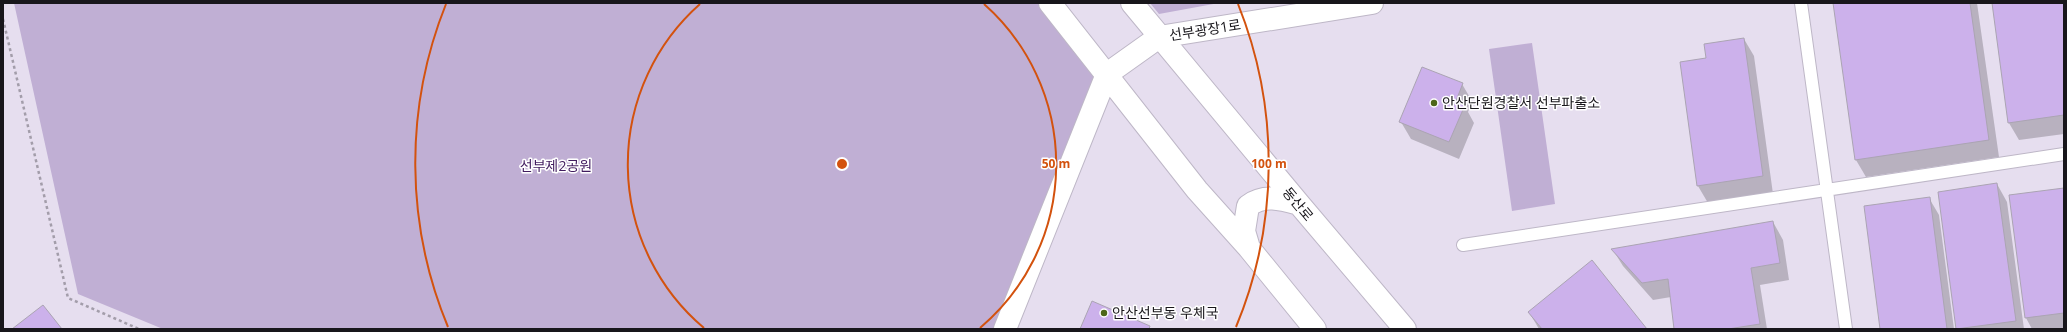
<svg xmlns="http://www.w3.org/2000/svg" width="2067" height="332" viewBox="0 0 2067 332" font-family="'Open Sans','Noto Sans KR',sans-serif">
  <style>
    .green { fill: #c0afd4 }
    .shadow { fill: #0003 }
    .building { fill: #ccb1eb; stroke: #aba4b3 }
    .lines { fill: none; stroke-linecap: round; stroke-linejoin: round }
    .service-casing { stroke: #beb7c7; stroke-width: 14 }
    .tertiary-casing { stroke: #beb7c7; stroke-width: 24 }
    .path { stroke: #a39daa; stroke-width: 2.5; stroke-dasharray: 3 3; stroke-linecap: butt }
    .service { stroke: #fff; stroke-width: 12 }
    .tertiary { stroke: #fff; stroke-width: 22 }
    .ring { fill: none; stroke: #d3520e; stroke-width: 2 }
    .poi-dot { fill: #4d6617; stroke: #fff; stroke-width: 1.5 }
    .labels { text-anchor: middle; stroke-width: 3; stroke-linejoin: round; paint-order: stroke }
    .street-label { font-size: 14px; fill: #18161b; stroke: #fff }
    .poi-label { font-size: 14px; fill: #18161b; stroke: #fff; text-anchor: start }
    .park-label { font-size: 14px; fill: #401b5e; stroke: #fff }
    .centre { fill: #d3520e; stroke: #fff; stroke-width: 2 }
    .ring-label { font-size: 12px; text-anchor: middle; font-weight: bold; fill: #d3520e; stroke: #fff; stroke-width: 3; stroke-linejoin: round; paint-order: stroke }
  </style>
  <rect width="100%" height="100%" fill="#e6deef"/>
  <path class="green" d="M14,3H1044L1099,72L998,329H163L78,294Z
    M1150,3H1219L1159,14Z
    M1532,43L1555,204L1512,211L1489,49Z"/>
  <path class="shadow" d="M1834,3H1977L1999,157L1866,177L1856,160Z
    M1993,3H2064V134L2019,140L2009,123Z
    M1744,39L1754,56L1773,194L1708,203L1698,186Z
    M1462,84L1472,101L1468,112L1474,123L1459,159L1411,139L1401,122Z
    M1997,184L2007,202L2024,329H1957L1939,193Z
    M2064,189V329H2032L2026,318L2010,196Z
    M1929,198L1939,215L1954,329H1881Z
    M1773,222L1783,240L1789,280L1760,285L1767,329H1675L1671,297L1653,300L1623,266L1613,250Z
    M1529,312L1646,329H1539Z"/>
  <path class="building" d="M1833,3H1970L1989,140L1855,160Z
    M1992,3H2064V115L2008,123Z
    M1744,38L1763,176L1697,186L1680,62L1706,58L1704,44Z
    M1422,67L1463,83L1456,101L1465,105L1449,142L1399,122Z
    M1997,183L2016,321L1956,329L1938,192Z
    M2064,188V313L2025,318L2009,195Z
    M1930,197L1947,329H1880L1864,206Z
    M1773,221L1780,263L1751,268L1760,324L1728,329H1674L1668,279L1642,283L1611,249Z
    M1592,260L1647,329H1542L1528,312Z
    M1092,301L1150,326L1149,329H1080Z
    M43,305L62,329H12Z"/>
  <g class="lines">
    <g class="service-casing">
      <path id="service" d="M1801,3L1846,329
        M1463,245L2064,154"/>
    </g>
    <g class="tertiary-casing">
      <path id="tertiary" d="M1050,3L1197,190L1249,248L1315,329
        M1132,3L1299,204L1405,329
        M1249,248L1244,231L1248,206C1264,194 1281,199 1299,204
        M1005,329L1107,74L1159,37L1372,3"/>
    </g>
    <path class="path" d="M3,19L68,298L139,329"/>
    <use href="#service" class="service"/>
    <use href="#tertiary" class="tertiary"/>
  </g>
  <g class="ring">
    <path d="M704 328A214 214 0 0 1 700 4M984 4A214 214 0 0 1 980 328"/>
    <path d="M448 327A427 427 0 0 1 446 4M1238 4A427 427 0 0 1 1236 327"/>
  </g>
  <g class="poi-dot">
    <circle cx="1434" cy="103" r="4"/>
    <circle cx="1104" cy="313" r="4"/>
  </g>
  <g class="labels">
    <g class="street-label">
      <text transform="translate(1205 30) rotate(-9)" y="5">선부광장1로</text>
      <text transform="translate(1298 204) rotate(50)" y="5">동산로</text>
    </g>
    <g class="poi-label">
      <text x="1442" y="108">안산단원경찰서 선부파출소</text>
      <text x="1112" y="318">안산선부동 우체국</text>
    </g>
    <g class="park-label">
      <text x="556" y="171">선부제2공원</text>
    </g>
  </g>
  <circle cx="842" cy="164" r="6" class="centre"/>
  <g class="ring-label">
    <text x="1056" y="168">50 m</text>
    <text x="1269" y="168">100 m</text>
  </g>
  <rect width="2067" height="332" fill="none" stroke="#18161b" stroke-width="8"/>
</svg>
